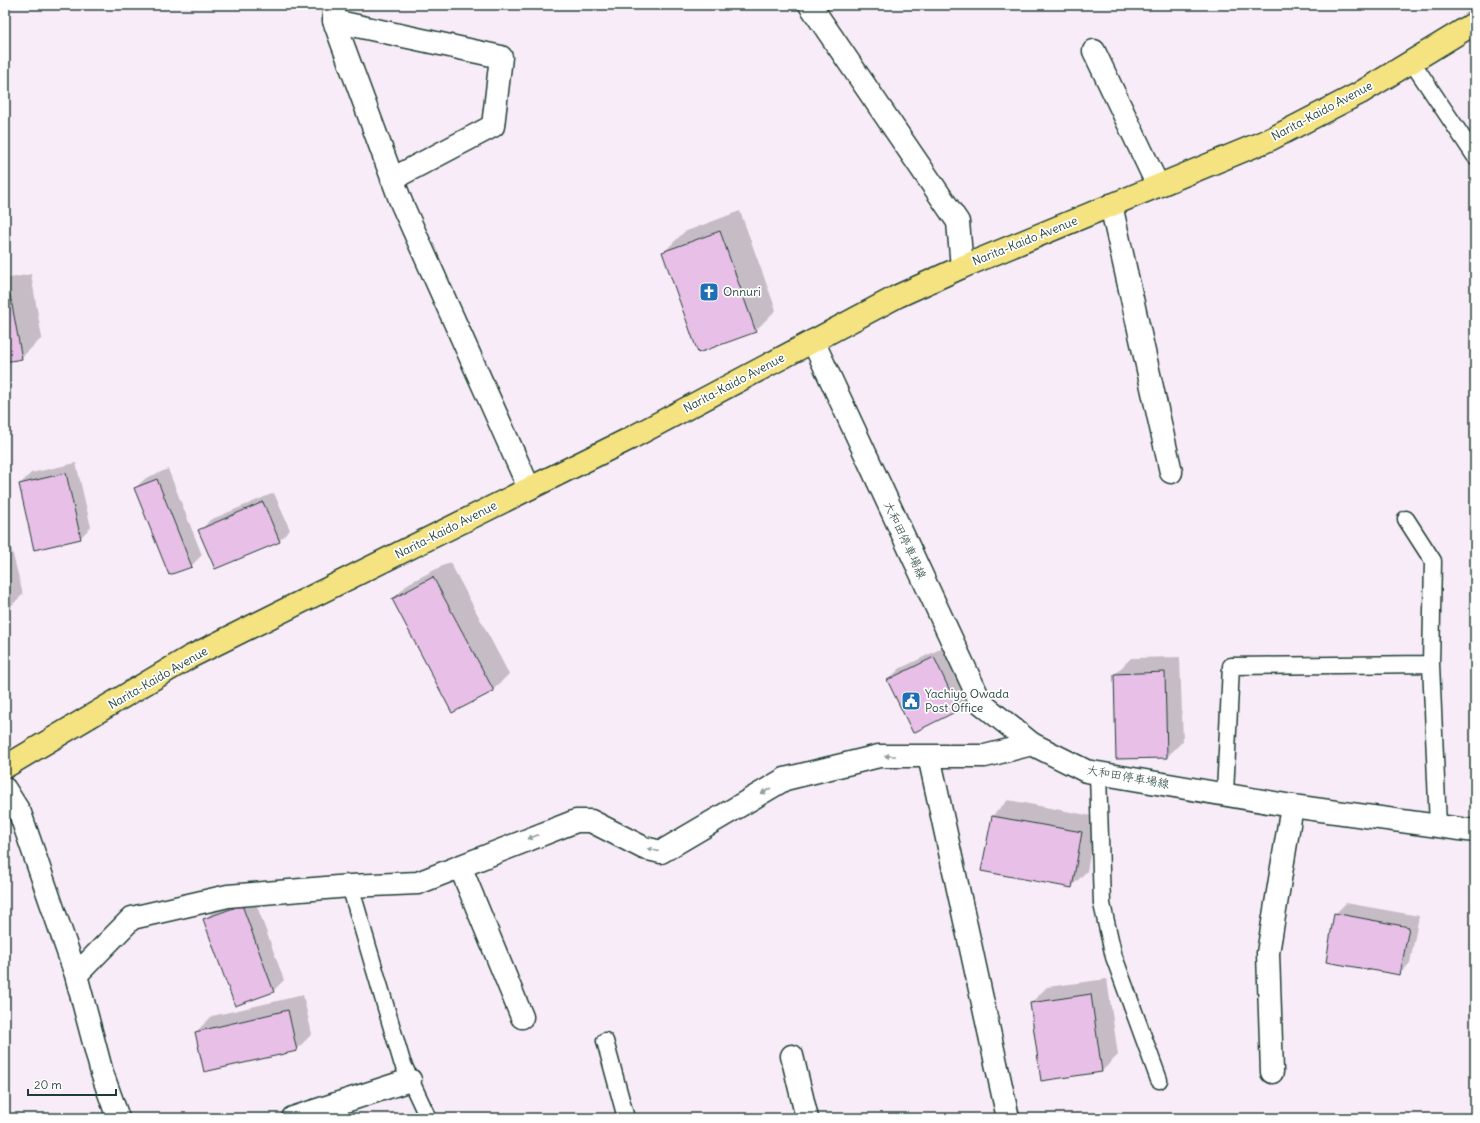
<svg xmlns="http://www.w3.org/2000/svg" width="1480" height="1123" viewBox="0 0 1480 1123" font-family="Delius,'Klee One',sans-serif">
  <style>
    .shadow { fill: #0003; fill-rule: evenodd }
    .building { fill: #e8bfe7; stroke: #1f3d34 }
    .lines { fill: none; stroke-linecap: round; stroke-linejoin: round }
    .lane-casing { stroke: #1f3d34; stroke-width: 19 }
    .street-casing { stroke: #1f3d34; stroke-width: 25 }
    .secondary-casing { stroke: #1f3d34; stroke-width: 25 }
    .highway-casing { stroke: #1f3d34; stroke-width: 25 }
    .lane { stroke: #fff; stroke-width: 16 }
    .street { stroke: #fff; stroke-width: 22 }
    .secondary { stroke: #fff; stroke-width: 22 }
    .highway { stroke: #f5e382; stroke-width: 22 }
    .oneway { fill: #8f9e9a }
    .labels { text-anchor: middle; stroke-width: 3.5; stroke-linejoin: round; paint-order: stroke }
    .street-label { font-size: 12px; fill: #1f3d34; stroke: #fff }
    .poi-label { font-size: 12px; fill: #1f3d34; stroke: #fff; text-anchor: start }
  </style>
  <rect width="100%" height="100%" fill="#f8ecf8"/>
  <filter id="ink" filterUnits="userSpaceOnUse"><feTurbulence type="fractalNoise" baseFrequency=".025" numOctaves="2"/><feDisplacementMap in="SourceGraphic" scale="8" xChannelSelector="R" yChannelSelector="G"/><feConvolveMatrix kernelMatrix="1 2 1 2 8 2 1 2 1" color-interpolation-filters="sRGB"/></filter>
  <g filter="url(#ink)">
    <path class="shadow" d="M740,211L776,310L755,331L663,253L684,232Z
      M31,274L42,338L21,358L5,361V279Z
      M76,463L91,527L80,538L20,484L31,473Z
      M168,469L202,555L191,566L135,488L146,478Z
      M274,493L290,530L279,541L200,531L210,520Z
      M5,523L23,594L7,610L5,611Z
      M450,562L509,674L493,690L393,599L409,583Z
      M944,647L969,699L959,710L913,732L888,680L899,669Z
      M1180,657L1183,741L1167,757L1117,758L1115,674L1131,658Z
      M1008,800L1097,817L1087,871L1071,887L992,816Z
      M253,895L284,980L273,991L205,920L215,909ZM246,903L247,905L216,916V914Z
      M1346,903L1419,916L1410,963L1400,974L1335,914Z
      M1107,979L1118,1055L1102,1071L1031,1003L1047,987Z
      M303,995L312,1034L296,1050L196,1032L212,1016Z
      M213,1112L215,1118H197Z"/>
    <path class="building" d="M720,231L756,332L698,353L662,252Z
      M10,294L22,359L5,362V295Z
      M66,473L81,539L34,550L19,484Z
      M157,479L192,567L169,575L134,488Z
      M263,502L280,542L215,569L198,530Z
      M433,577L494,691L452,713L392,599Z
      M934,657L959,710L913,733L887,680Z
      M1165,672L1167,758L1116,759L1114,674Z
      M992,816L1082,832L1072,888L981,871Z
      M242,905L274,992L235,1006L203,919Z
      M1334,913L1409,927L1400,975L1326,962Z
      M1091,994L1102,1072L1041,1081L1030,1003Z
      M288,1010L297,1051L204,1072L195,1032Z"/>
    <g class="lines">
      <g class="lane-casing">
        <path id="lane" d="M1412,62L1475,156
          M1406,519L1433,561L1431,664
          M1098,773L1102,904L1114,957L1159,1080
          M1225,794L1231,666L1431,664L1438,826
          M350,886L402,1062L428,1118
          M605,1041L626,1118"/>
      </g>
      <g class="street-casing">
        <path id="street" d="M334,5V21L401,202L529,488
          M810,5L958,222L962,267
          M334,21L501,57L493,126L392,179
          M1094,51L1158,186
          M1111,205L1171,472
          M929,756L1008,1118
          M5,789L20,813L76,975L102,1073L118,1118
          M460,866L522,1017
          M76,975L132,918L228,896L350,886L418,883L576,821H591L644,848L661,852L785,779L879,756H985L1032,744
          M792,1056L807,1118
          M1272,1072L1268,953L1292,806
          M293,1118L410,1080"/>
      </g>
      <g class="secondary-casing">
        <path id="secondary" d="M813,341L981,703L1032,744L1086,771L1292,806L1475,831"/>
      </g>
      <g class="highway-casing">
        <path id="highway" d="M5,767L190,657L629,439L898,296L962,267L1271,139L1360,93L1475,23"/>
      </g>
      <use href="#lane" class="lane"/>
      <use href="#street" class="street"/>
      <use href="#secondary" class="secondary"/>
      <use href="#highway" class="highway"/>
    </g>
    <defs><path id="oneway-solid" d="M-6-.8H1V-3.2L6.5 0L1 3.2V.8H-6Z"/></defs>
    <g class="oneway">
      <use href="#oneway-solid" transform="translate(890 756) rotate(-180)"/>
      <use href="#oneway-solid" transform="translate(766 791) rotate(149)"/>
      <use href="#oneway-solid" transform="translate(533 837) rotate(159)"/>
      <use href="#oneway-solid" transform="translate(653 850) rotate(-165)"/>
    </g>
  </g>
  <defs>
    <g id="church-square" transform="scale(1)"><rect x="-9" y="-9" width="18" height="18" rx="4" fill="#1f6fb2" stroke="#fff"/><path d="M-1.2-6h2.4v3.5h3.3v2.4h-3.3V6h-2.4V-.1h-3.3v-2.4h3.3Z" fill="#fff"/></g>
    <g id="civic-square" transform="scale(1)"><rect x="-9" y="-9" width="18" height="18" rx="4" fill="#1f6fb2" stroke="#fff"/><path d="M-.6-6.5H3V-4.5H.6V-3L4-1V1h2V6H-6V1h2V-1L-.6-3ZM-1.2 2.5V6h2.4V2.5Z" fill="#fff"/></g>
  </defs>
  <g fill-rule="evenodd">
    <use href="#church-square" x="709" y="292"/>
    <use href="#civic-square" x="911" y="701"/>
  </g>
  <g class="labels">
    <g class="street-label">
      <text transform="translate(1322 111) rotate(-28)" y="4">Narita-Kaido Avenue</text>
      <text transform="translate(1025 241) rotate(-22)" y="4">Narita-Kaido Avenue</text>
      <text transform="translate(734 383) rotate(-28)" y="4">Narita-Kaido Avenue</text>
      <text transform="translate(446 530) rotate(-27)" y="4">Narita-Kaido Avenue</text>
      <text transform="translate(905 540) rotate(65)" y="4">大和田停車場線</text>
      <text transform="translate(158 678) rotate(-30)" y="4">Narita-Kaido Avenue</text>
      <text transform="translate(1128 777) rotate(10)" y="4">大和田停車場線</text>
    </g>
    <g class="poi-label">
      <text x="723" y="296">Onnuri</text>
      <text x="925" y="698">Yachiyo Owada<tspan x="925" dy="14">Post Office</tspan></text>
    </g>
  </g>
  <rect width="1480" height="1123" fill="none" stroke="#fff" stroke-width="20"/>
  <rect x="10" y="10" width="1460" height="1103" fill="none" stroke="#1f3d34" stroke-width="1.5" filter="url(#ink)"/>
  <path d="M28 1089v6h88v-6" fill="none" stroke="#1f3d34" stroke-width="2"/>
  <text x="34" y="1089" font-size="12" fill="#1f3d34" stroke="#ffffff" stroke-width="3" paint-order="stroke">20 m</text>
</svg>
